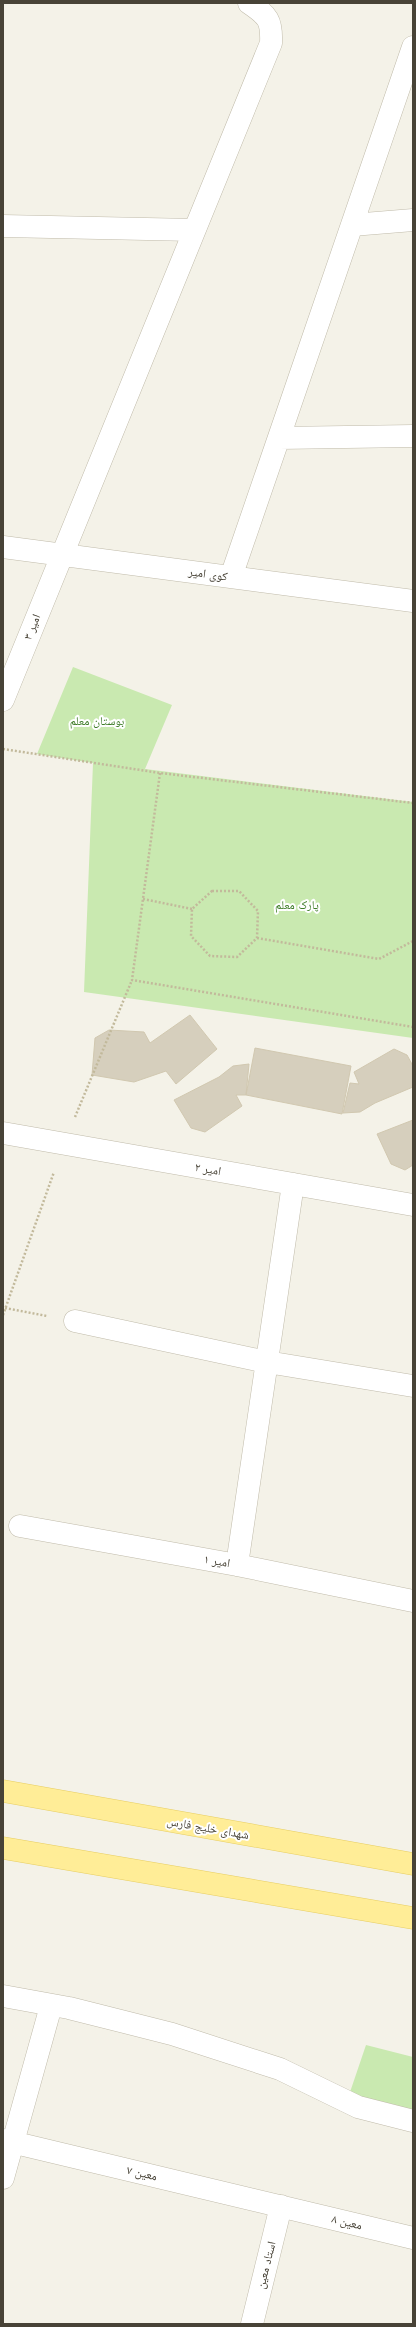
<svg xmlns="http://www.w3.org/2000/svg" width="416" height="2327" viewBox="0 0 416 2327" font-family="Jost,'Noto Naskh Arabic',sans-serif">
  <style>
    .green { fill: #c9e9b0 }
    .building { fill: #d6cfbd; stroke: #d1c8b0 }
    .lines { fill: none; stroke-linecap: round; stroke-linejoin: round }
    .minor-casing { stroke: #c0bbaa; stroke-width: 23 }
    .major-casing { stroke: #e7ce64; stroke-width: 23 }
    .path { stroke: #c2b99b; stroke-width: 2.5; stroke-dasharray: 2 2; stroke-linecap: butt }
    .minor { stroke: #fff; stroke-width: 22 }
    .major { stroke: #ffed97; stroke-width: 22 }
    .labels { text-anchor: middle; stroke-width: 4; stroke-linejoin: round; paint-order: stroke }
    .street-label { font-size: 12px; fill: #484337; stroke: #fff }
    .park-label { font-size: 12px; fill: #3e7c28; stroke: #fff }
  </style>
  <rect width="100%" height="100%" fill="#f4f2e8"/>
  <path class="green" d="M73,667L172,705L145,769L413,802V1038L84,992L93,763L37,754Z
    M366,2045L413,2057V2112L348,2098Z"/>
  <path class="building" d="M190,1015L217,1049L176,1084L166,1071L134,1082L92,1075L95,1038L109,1030L144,1032L150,1043Z
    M255,1048L351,1066L342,1114L246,1095Z
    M394,1049L407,1055L413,1066V1087L375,1103L360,1112L343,1113L350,1083L359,1084L354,1072Z
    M249,1064L246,1095H236L242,1106L205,1132L191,1128L174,1100L219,1077L233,1066Z
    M413,1120V1165L405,1170L391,1164L377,1134Z"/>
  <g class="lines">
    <g class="minor-casing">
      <path id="minor" d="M352,225L413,220
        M3,226L194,230
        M279,438L413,436
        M3,547L413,601
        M231,577L413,47
        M3,700L271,43C272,20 268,16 249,3
        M3,1133L413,1205
        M75,1321L267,1362L413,1386
        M20,1526L237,1565L413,1601
        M237,1565L293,1184
        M3,1996L69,2008L172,2034L280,2069L358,2107L413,2121
        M3,2140L413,2238
        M3,2178L51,2006
        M252,2324L281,2206"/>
    </g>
    <g class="major-casing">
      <path id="major" d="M3,1791L413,1864
        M3,1848L413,1918"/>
    </g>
    <path class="path" d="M3,749L160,773L413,803
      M160,773L132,980L413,1027
      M212,891H239L258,911L257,938L237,957L210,956L191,936L192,909Z
      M143,899L192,909
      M257,938L379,959L413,941
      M75,1117L132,980
      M5,1308L47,1316
      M3,1315L54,1172"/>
    <use href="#minor" class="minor"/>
    <use href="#major" class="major"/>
  </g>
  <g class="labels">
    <g class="street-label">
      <text transform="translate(208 574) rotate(8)" y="4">کوی امیر</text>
      <text transform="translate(32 627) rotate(-68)" y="4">امیر ۳</text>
      <text transform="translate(208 1169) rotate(10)" y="4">امیر ۲</text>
      <text transform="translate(217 1561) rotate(10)" y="4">امیر ۱</text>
      <text transform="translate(208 1828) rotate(10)" y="4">شهدای خلیج فارس</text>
      <text transform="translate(142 2173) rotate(13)" y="4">معین ۷</text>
      <text transform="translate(347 2222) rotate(14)" y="4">معین ۸</text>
      <text transform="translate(266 2265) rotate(-76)" y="4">استاد معین</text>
    </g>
    <g class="park-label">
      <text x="97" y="725">بوستان معلم</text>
      <text x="297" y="909">پارک معلم</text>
    </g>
  </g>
  <rect width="416" height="2327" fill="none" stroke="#484337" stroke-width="8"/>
</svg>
